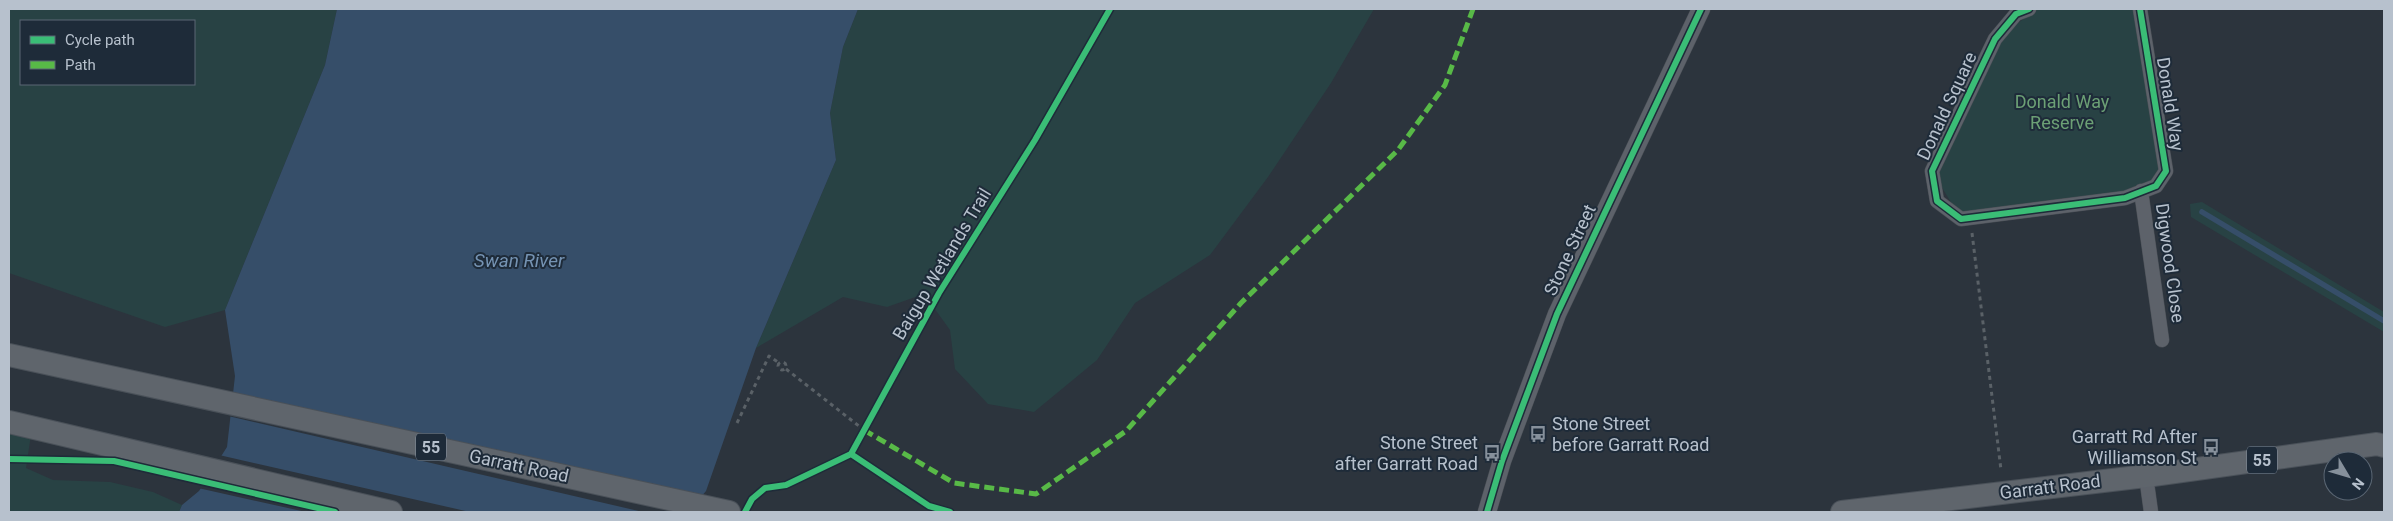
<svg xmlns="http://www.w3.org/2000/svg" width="2393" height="521" viewBox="0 0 2393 521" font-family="Roboto,sans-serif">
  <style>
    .green { fill: #284244; fill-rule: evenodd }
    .water { fill: #364e69 }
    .pier { fill: #2c343d }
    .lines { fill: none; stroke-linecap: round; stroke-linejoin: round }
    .stream { stroke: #364e69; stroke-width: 5.5 }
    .minor-casing { stroke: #4b5057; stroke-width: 15 }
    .tertiary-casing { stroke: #4b5057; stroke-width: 19 }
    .primary-casing { stroke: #4a5159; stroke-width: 24 }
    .path { stroke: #5a6167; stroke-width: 3; stroke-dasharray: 4 4; stroke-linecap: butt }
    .minor { stroke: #5d626a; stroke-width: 14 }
    .tertiary { stroke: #5d626a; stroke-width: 18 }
    .primary { stroke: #5f656c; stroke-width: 22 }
    .quiet { stroke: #58b947; stroke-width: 5; stroke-dasharray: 10 5; stroke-linecap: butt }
    .cycleway-casing { stroke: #1e2b39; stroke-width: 9 }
    .cycleway { stroke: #3abd76; stroke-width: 6 }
    .labels { text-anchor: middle; stroke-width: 4; stroke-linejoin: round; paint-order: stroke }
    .shield { fill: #1e2b39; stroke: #8994a1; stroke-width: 1 }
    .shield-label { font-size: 16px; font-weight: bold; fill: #b7c1cd }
    .park-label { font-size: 18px; fill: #6ca075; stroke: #1e2b39 }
    .street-label { font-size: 18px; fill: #b7c1cd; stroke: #1e2b39 }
    .poi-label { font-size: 18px; fill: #b7c1cd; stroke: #1e2b39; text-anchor: end }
    .water-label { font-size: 19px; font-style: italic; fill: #7593b3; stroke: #1e2b39 }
  </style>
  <rect width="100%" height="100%" fill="#2c343d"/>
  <path class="green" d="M9,9H337L325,65L225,310L165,327L9,273ZM21,21H194V84H21Z
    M858,9H1374L1331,83L1268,177L1210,255L1135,303L1097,360L1034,412L988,404L955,369L950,330L924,294L887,307L843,297L756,348L836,160L830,113L843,47Z
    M2038,9H2137L2166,171L2156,186L2125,198L1961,219L1932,171L1995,39Z
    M2202,202L2384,312V332L2191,217L2190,204Z
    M9,422L32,428L26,468L53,480L110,482L153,492L182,505L179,512H9Z"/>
  <path class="water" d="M337,9H858L843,47L830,113L836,160L756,348L706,491L688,512H179L182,505L199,491L227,447L235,376L225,310L325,65Z"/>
  <path class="pier" d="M231,393L691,512H643L228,416Z
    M219,455L470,512H306L198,488Z"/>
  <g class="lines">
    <path class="stream" d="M2202,212L2384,321"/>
    <g class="minor-casing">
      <path id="minor" d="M2029,9L2016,14L1995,39L1932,171L1937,201L1961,219L2125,198L2156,186L2166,171L2140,9
        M2141,191L2162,340
        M2146,476L2151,512"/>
    </g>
    <g class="tertiary-casing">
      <path id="tertiary" d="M1487,512L1502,461L1557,314L1701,9"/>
    </g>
    <g class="primary-casing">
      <path id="primary" d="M9,355L729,512
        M9,422L391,512
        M1842,512L2146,476L2377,444L2384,446"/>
    </g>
    <path class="path" d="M1972,233L2001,470
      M778 366a4 4 0 1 1 8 0a4 4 0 1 1-8 0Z
      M786,369L864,430
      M737,423L769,356L779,363"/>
    <use href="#minor" class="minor"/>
    <use href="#tertiary" class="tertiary"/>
    <use href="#primary" class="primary"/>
    <path class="quiet" d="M864,430L954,483L1036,494L1126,431L1241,303L1398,150L1445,85L1473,9"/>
    <g class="cycleway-casing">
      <path id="cycleway" d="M2029,9L2016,14L1995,39L1932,171L1937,201L1961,219L2125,198L2156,186L2166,171L2140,9
        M851,454L929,506L950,512
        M9,459L114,461L335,512
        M745,512L752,499L765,488L786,485L851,454L939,293L1035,140L1110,9
        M1487,512L1502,461L1557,314L1701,9"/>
    </g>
    <use href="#cycleway" class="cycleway"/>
  </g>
  <defs>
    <g id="bus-bare" transform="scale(1.35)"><path d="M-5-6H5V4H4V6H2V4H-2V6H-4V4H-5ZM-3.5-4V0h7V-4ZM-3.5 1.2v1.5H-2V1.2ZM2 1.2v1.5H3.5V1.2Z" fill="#86909b" stroke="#1e2b39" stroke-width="2.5" paint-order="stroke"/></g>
  </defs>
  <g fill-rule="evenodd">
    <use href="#bus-bare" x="1538" y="434"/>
    <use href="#bus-bare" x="2211" y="447"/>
    <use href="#bus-bare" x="1492" y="453"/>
  </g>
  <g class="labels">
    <g class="shield">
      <rect x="416" y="433.5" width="30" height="27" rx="4"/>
      <rect x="2247" y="446.5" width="30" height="27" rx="4"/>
    </g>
    <g class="shield-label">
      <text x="431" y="453">55</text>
      <text x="2262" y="466">55</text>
    </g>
    <g class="park-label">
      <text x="2062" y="108">Donald Way<tspan x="2062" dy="21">Reserve</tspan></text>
    </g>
    <g class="street-label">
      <text transform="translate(2170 104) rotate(81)" y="6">Donald Way</text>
      <text transform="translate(1947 106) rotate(-65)" y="6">Donald Square</text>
      <text transform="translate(1570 250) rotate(-65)" y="6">Stone Street</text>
      <text transform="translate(2170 263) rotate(82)" y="6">Digwood Close</text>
      <text transform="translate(942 264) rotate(-59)" y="6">Baigup Wetlands Trail</text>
      <text transform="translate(519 466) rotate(12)" y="6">Garratt Road</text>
      <text transform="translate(2050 487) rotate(-7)" y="6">Garratt Road</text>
    </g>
    <g class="poi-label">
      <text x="1552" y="430" text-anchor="start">Stone Street<tspan x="1552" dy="21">before Garratt Road</tspan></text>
      <text x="2197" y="443">Garratt Rd After<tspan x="2197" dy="21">Williamson St</tspan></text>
      <text x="1478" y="449">Stone Street<tspan x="1478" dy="21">after Garratt Road</tspan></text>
    </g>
    <g class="water-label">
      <text x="519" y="267">Swan River</text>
    </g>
  </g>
  <rect width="2393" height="521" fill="none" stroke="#b7c1cd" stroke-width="20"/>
  <rect x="20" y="20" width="175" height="65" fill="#1e2b39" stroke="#5b6774"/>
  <rect x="30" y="36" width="25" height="8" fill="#3abd76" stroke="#5b6774"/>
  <text x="65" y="45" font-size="15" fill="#b7c1cd">Cycle path</text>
  <rect x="30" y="61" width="25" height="8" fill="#58b947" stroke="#5b6774"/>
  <text x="65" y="70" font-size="15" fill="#b7c1cd">Path</text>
  <g transform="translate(2348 476) rotate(128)"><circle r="24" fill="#1e2b39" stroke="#5b6774"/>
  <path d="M0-4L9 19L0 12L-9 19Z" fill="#86909b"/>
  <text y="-8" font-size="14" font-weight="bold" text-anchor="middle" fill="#b7c1cd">N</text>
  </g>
</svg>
